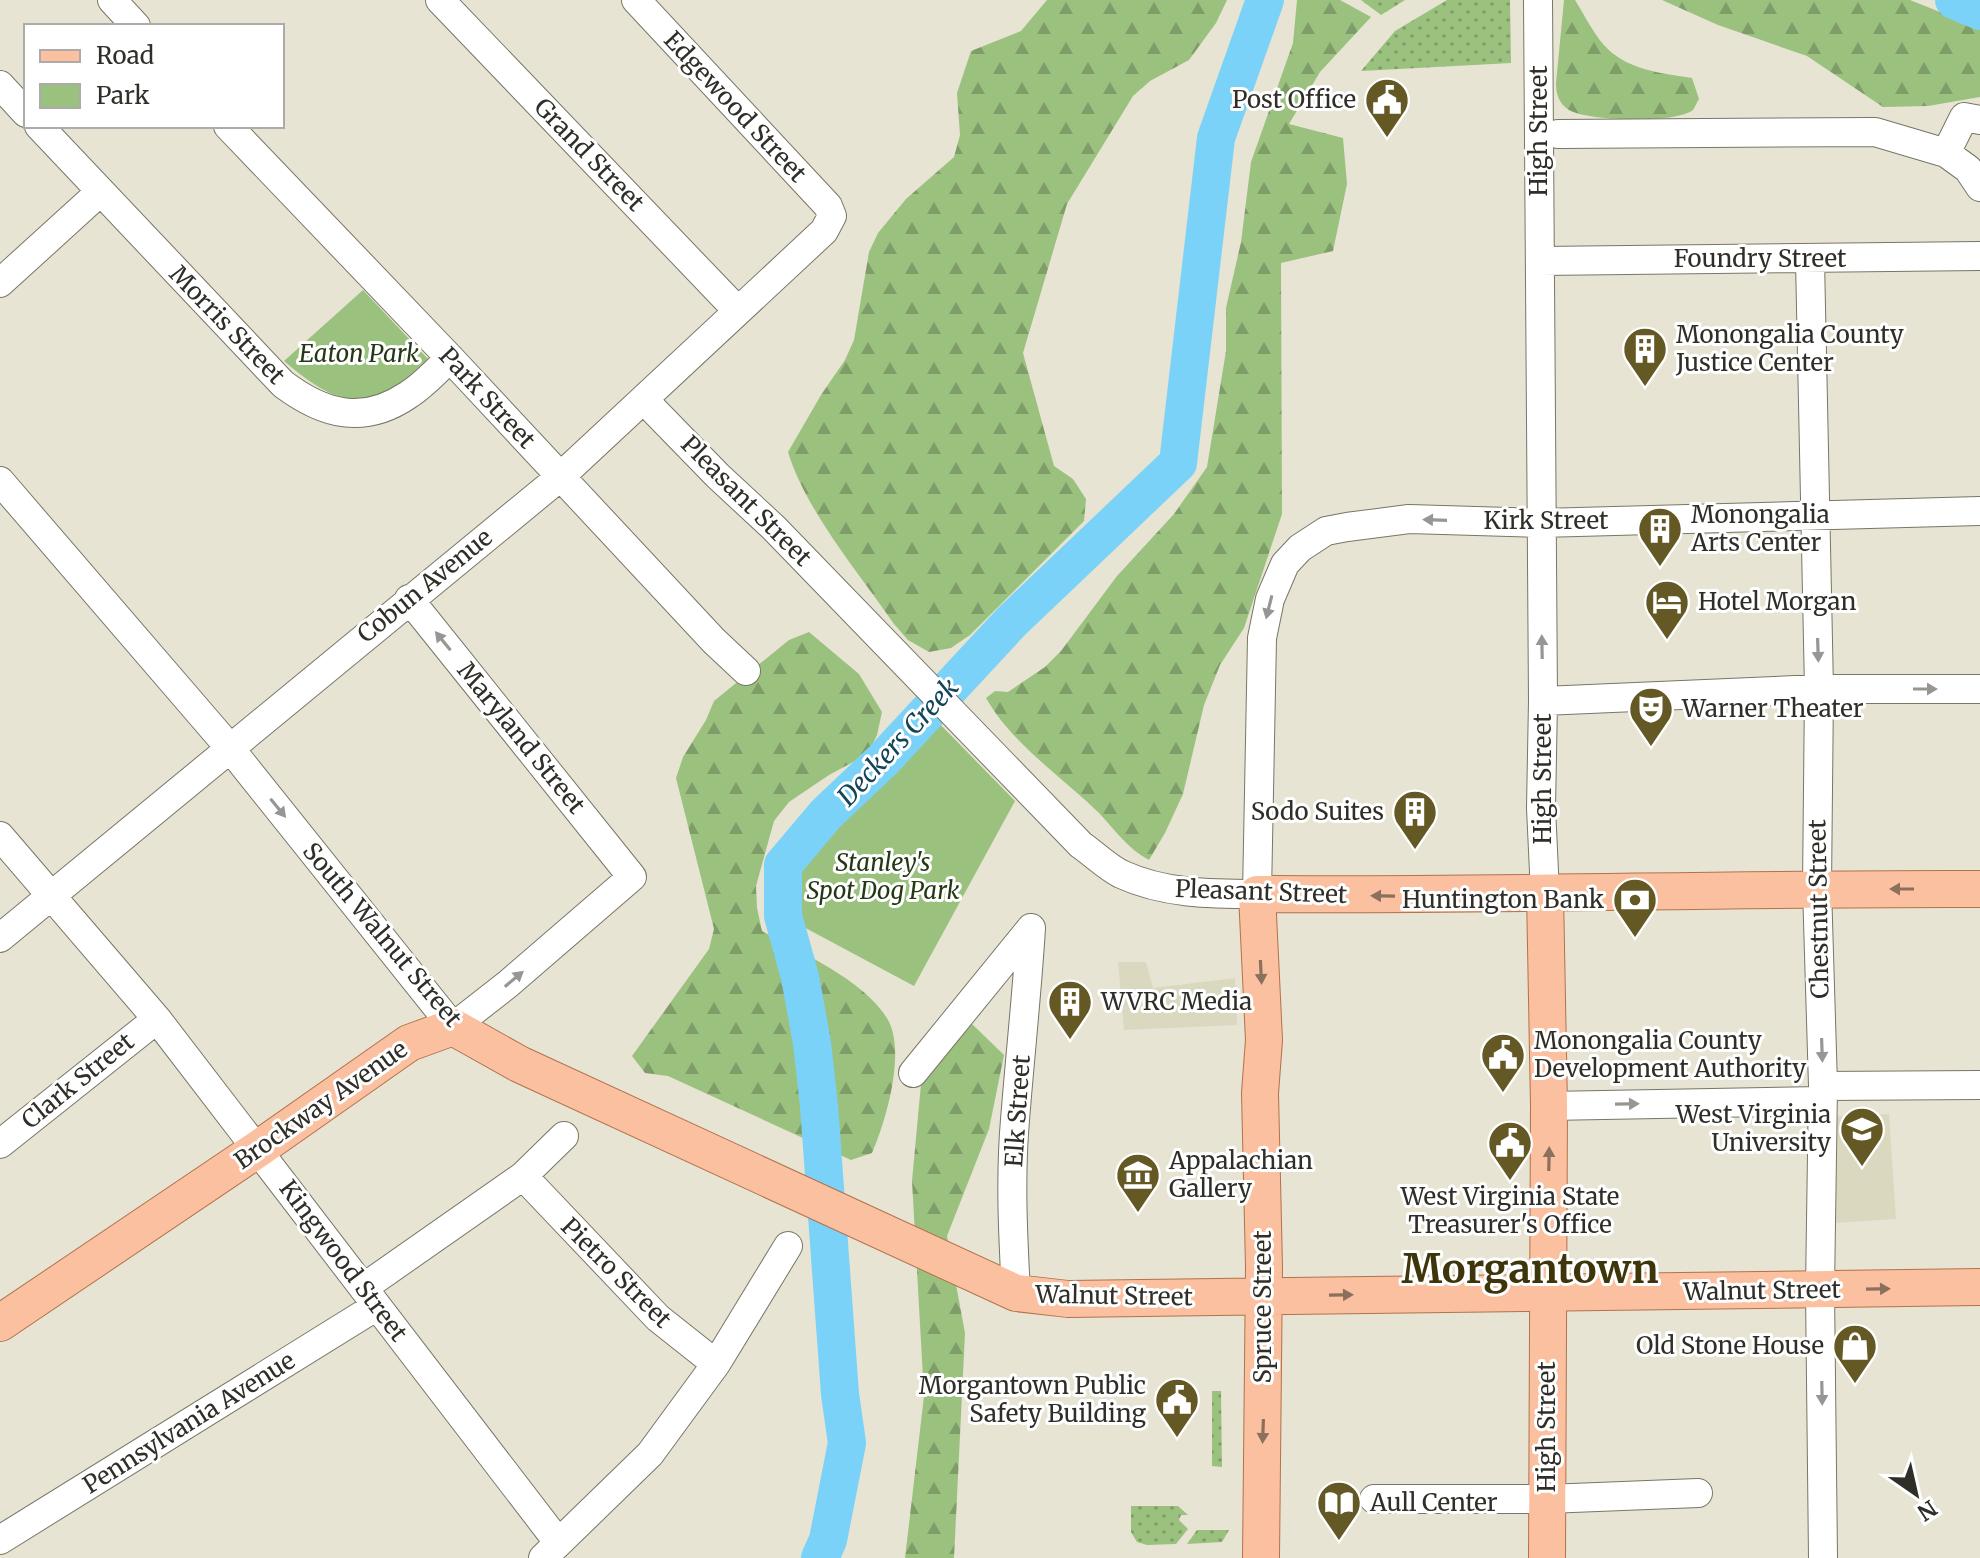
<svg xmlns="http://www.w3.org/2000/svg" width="1980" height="1558" viewBox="0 0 1980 1558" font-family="Merriweather,serif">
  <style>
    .built { fill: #dbd8c0 }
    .grass { fill: url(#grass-dots) }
    .forest { fill: url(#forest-firs) }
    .green { fill: #9bc17f }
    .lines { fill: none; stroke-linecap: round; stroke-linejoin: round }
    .river { stroke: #7bd2f8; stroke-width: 38 }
    .minor-casing { stroke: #787667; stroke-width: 30 }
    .major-casing { stroke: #b2724c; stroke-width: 38 }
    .minor { stroke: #fff; stroke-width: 28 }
    .major { stroke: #fbc09f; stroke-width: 36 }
    .oneway { fill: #979694 }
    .oneway2 { fill: #8b705e }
    .labels { text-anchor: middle; stroke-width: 6; stroke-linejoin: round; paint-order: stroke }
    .poi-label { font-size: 24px; fill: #2f2e28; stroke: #fff; text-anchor: start }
    .street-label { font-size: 24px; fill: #2f2e28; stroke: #fff }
    .park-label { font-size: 24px; font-style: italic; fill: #253815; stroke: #fff }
    .water-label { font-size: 26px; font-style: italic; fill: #134559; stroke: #fff }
    .town-label { font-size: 40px; font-weight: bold; fill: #3f350b; stroke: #fff }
  </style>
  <defs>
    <pattern id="grass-dots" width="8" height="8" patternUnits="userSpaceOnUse" patternTransform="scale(2)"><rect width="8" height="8" fill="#9bc17f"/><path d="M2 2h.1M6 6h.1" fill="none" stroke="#7f9d68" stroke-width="1.8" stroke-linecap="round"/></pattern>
    <pattern id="forest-firs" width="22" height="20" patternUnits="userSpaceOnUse" patternTransform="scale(2)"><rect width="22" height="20" fill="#9bc17f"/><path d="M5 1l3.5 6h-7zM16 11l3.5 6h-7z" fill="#7f9d68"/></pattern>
  </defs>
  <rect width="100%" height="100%" fill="#e7e4d3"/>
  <path class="built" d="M1118,962H1146L1153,988L1235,978L1237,1025L1124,1030Z
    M1889,1114L1896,1219L1835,1223L1829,1117Z"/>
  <path class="grass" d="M1361,0H1405L1381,15Z
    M1447,0H1510L1511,63L1361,71L1395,31Z
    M1212,1391H1221L1222,1467L1212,1466Z
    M1131,1506H1178L1188,1515H1181L1179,1520L1188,1529L1176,1544L1147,1545L1137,1542L1131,1532Z
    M1197,1530H1229L1222,1542L1187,1544Z"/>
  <path class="forest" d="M1047,0H1227L1216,23L1189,60L1150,81L1133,96L1067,204L1023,353L1054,466L1073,479L1086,499L1084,521L970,635L951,648L929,652L908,640L894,624C859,573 806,511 788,452L821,395L845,360L854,340L869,252L878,233L906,199L954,157L960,135L957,93L971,51L1021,31Z
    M1297,0H1340L1371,17L1320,72L1289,124L1343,138L1347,184L1333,251L1281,263L1282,514L1244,628L1220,665L1204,705L1183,794L1165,833L1149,860C1128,849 1115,830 1099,813C1061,776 1012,744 986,698L995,691L1008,692L1045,667L1061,651L1117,576L1174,514L1207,467L1226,351V308L1241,242L1251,162L1293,43Z
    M1564,0H1575C1584,14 1592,31 1603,44C1625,70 1661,73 1692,78L1699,99C1697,102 1695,107 1693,110C1676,124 1587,121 1569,110C1559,104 1556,94 1556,83Z
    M1662,0H1910L1980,28V97L1928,106L1883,107L1807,56L1718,25Z
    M809,632L859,674L882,712L877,735L868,754L829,775L789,802L774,821L756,886L757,908L762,931C801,953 865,980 888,1020C906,1052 886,1121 872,1153L851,1160L668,1076L645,1073L632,1056L709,949L714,929L676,778L683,757L706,720L714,701L789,640Z
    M971,1023L1004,1055L989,1129L947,1236L965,1333L954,1558H905L924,1396L912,1181L921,1084Z"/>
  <path class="green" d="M363,290L428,359C417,368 407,380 395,388C354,417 316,388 284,361Z
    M932,716L1015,801L914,986L783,916V865Z"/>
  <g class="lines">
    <path class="river" d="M1954,0L1980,11
      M820,1558L828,1540L847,1443L840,1394L819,1106L812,1043L800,977L783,916V865L826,814L883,760L1011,622L1178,463L1216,138L1265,0"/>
    <g class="minor-casing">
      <path id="minor" d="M112,0L136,26
        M440,0L737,310
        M1538,0L1543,701L1541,808L1545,893
        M0,85L26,113
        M39,126L283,384C324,415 364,425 408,395C424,385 437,370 450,358
        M228,126L450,358L714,641L746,671
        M1558,134L1875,132L1946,153L1968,169L1980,187
        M1946,153L1964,117L1980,120
        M1810,260L1819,689L1817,888L1823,1086L1820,1290L1823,1558
        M1540,261L1980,256
        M0,283L100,192
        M644,400L718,476L774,528L1081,845C1094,854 1107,867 1121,874C1164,894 1211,894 1257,894L1262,638L1270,599L1285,564L1300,548L1326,531L1347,527L1409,519L1541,523L1980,511
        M0,481L229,747L453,1027L508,984L632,877L409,599
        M1543,701L1819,689H1980
        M0,836L157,1019L558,1542
        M0,938L560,477L824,231L832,216L828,206L636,0
        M913,1073L1031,928
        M1823,1086L1980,1085
        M1549,1106L1822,1101
        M0,1144L157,1019
        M523,1176L658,1318L716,1364
        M363,1288L523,1176L564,1136
        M1016,1293C1013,1236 1010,1178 1015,1120C1020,1056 1027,993 1031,928
        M1374,1499H1547L1698,1493
        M0,1540L377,1306
        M543,1558L650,1454L716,1364L788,1246"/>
    </g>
    <g class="major-casing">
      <path id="major" d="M1545,893L1549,1106L1547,1558
        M0,1323L258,1149L409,1043L453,1027L519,1064L1016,1293L1068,1299L1980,1287
        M1261,1558L1264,1267L1260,1093L1264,1040L1257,894C1498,896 1739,888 1980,889"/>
    </g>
    <use href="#minor" class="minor"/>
    <use href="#major" class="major"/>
  </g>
  <defs><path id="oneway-solid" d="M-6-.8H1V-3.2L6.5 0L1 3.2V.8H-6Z" transform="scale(2)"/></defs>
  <g class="oneway">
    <use href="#oneway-solid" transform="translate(1435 520) rotate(-178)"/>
    <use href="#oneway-solid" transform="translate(1269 607) rotate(104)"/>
    <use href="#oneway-solid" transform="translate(443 641) rotate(-129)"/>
    <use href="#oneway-solid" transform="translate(1542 647) rotate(-91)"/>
    <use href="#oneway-solid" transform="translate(1818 650) rotate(88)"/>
    <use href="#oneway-solid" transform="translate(1925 689)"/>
    <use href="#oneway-solid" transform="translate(278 808) rotate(51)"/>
    <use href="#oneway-solid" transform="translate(514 979) rotate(-40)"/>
    <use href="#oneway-solid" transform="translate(1822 1050) rotate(88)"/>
    <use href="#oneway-solid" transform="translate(1627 1104) rotate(-1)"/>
    <use href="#oneway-solid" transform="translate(1822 1393) rotate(89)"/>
  </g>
  <g class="oneway2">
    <use href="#oneway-solid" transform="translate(1902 889) rotate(-180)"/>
    <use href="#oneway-solid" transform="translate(1383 896) rotate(-179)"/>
    <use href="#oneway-solid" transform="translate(1261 972) rotate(87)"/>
    <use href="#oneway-solid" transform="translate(1549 1159) rotate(-89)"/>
    <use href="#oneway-solid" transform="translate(1878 1289) rotate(-1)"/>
    <use href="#oneway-solid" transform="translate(1341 1295) rotate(-1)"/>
    <use href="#oneway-solid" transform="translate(1263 1431) rotate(92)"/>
  </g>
  <defs>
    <g id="civic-pin" transform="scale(2.3)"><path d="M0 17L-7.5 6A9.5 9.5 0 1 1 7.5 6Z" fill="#645824" stroke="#fff"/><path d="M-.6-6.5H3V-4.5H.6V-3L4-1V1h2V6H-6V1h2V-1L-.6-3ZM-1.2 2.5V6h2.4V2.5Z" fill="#fff"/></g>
    <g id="building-pin" transform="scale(2.3)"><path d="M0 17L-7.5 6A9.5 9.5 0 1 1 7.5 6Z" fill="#645824" stroke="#fff"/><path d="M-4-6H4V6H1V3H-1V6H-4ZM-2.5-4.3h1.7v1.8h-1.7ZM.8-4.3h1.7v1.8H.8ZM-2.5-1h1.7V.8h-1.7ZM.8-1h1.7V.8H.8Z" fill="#fff"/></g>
    <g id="hotel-pin" transform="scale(2.3)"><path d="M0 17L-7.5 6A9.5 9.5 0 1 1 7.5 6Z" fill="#645824" stroke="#fff"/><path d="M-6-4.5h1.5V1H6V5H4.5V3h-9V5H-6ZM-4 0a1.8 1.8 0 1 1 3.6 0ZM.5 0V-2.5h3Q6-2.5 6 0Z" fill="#fff"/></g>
    <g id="theatre-pin" transform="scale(2.3)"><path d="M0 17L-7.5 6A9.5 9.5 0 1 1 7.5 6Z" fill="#645824" stroke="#fff"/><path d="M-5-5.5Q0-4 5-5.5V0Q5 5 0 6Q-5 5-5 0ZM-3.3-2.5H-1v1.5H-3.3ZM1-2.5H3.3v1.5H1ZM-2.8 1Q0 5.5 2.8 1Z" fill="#fff"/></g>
    <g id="bank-pin" transform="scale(2.3)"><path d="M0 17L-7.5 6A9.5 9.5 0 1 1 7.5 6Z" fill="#645824" stroke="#fff"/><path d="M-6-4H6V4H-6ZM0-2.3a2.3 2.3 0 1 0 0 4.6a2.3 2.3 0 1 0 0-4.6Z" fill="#fff"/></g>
    <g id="university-pin" transform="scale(2.3)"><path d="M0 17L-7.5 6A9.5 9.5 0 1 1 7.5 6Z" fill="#645824" stroke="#fff"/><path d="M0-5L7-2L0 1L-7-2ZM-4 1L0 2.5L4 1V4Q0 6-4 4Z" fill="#fff"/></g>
    <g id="museum-pin" transform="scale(2.3)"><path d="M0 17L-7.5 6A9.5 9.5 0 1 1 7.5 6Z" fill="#645824" stroke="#fff"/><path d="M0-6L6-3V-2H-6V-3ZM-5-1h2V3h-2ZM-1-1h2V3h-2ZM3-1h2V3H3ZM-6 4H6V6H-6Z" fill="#fff"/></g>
    <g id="shop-pin" transform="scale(2.3)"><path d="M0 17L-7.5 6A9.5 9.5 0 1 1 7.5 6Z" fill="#645824" stroke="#fff"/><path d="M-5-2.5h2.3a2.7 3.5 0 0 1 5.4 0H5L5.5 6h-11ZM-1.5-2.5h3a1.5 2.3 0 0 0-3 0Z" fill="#fff"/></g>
    <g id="library-pin" transform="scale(2.3)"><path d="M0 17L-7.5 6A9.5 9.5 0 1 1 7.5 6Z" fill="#645824" stroke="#fff"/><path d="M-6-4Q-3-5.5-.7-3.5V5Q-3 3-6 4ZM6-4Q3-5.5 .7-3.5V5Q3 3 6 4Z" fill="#fff"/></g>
  </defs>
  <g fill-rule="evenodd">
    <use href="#civic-pin" x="1387" y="100"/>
    <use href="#building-pin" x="1645" y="349"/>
    <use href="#building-pin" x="1660" y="529"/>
    <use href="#hotel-pin" x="1667" y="602"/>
    <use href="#theatre-pin" x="1651" y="709"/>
    <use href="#building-pin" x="1415" y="812"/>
    <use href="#bank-pin" x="1635" y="900"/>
    <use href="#building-pin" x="1070" y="1002"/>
    <use href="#civic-pin" x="1503" y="1055"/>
    <use href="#university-pin" x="1862" y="1129"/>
    <use href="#civic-pin" x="1510" y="1143"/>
    <use href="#museum-pin" x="1138" y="1175"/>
    <use href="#shop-pin" x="1855" y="1346"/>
    <use href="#civic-pin" x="1177" y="1400"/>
    <use href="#library-pin" x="1339" y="1503"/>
  </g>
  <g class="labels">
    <g class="poi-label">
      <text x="1356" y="108" text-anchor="end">Post Office</text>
      <text x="1676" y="343">Monongalia County<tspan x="1676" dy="28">Justice Center</tspan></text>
      <text x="1691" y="523">Monongalia<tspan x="1691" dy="28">Arts Center</tspan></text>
      <text x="1698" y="610">Hotel Morgan</text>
      <text x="1682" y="717">Warner Theater</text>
      <text x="1384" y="820" text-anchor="end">Sodo Suites</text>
      <text x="1604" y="908" text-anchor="end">Huntington Bank</text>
      <text x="1101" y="1010">WVRC Media</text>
      <text x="1534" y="1049">Monongalia County<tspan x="1534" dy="28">Development Authority</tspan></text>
      <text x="1831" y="1123" text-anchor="end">West Virginia<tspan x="1831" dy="28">University</tspan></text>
      <text x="1169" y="1169">Appalachian<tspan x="1169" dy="28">Gallery</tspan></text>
      <text x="1510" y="1205" text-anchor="middle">West Virginia State<tspan x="1510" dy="28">Treasurer's Office</tspan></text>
      <text x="1824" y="1354" text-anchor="end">Old Stone House</text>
      <text x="1146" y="1394" text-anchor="end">Morgantown Public<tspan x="1146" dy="28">Safety Building</tspan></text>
      <text x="1370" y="1511">Aull Center</text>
    </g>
    <g class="street-label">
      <text transform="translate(735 107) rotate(47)" y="8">Edgewood Street</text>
      <text transform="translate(1539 131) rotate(-90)" y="8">High Street</text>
      <text transform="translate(589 155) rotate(46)" y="8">Grand Street</text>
      <text x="1760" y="267">Foundry Street</text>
      <text transform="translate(227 325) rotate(46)" y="8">Morris Street</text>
      <text transform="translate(487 398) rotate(47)" y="8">Park Street</text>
      <text transform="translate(746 501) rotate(45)" y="8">Pleasant Street</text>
      <text x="1546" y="529">Kirk Street</text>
      <text transform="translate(425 586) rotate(-39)" y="8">Cobun Avenue</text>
      <text transform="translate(521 738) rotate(51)" y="8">Maryland Street</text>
      <text transform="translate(1543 779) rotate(-90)" y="8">High Street</text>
      <text transform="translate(1261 892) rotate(2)" y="8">Pleasant Street</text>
      <text transform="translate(1819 909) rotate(-91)" y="8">Chestnut Street</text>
      <text transform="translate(382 935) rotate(50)" y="8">South Walnut Street</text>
      <text transform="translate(78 1081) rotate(-39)" y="8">Clark Street</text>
      <text transform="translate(321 1105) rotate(-35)" y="8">Brockway Avenue</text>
      <text transform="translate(1018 1111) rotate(-86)" y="8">Elk Street</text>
      <text transform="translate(343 1261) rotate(53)" y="8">Kingwood Street</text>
      <text transform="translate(616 1273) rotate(45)" y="8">Pietro Street</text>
      <text transform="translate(1762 1291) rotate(-1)" y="8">Walnut Street</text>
      <text transform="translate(1114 1296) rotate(1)" y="8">Walnut Street</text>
      <text transform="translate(1263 1307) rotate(-90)" y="8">Spruce Street</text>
      <text transform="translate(189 1423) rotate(-32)" y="8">Pennsylvania Avenue</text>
      <text transform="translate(1547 1427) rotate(-90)" y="8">High Street</text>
    </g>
    <g class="park-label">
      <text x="359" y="362">Eaton Park</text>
      <text x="883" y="871">Stanley's<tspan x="883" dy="28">Spot Dog Park</tspan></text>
    </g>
    <g class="water-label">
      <text transform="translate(898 742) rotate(-47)" y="9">Deckers Creek</text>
    </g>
    <g class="town-label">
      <text x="1530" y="1283">Morgantown</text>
    </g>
  </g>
  <rect x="24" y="24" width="260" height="104" fill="#ffffff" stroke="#acaba9" stroke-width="2"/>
  <rect x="40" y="50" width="40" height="12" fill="#fbc09f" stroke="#acaba9" stroke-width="2"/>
  <text x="96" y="64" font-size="24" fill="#2f2e28">Road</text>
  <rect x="40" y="84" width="40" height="24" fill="#9bc17f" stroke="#acaba9" stroke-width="2"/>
  <text x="96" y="104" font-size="24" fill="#2f2e28">Park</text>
  <g transform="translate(1916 1494) rotate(146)" stroke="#ffffff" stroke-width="6" paint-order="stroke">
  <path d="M0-6L14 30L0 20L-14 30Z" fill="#2f2e28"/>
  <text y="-12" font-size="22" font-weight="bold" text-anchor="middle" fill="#2f2e28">N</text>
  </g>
</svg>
